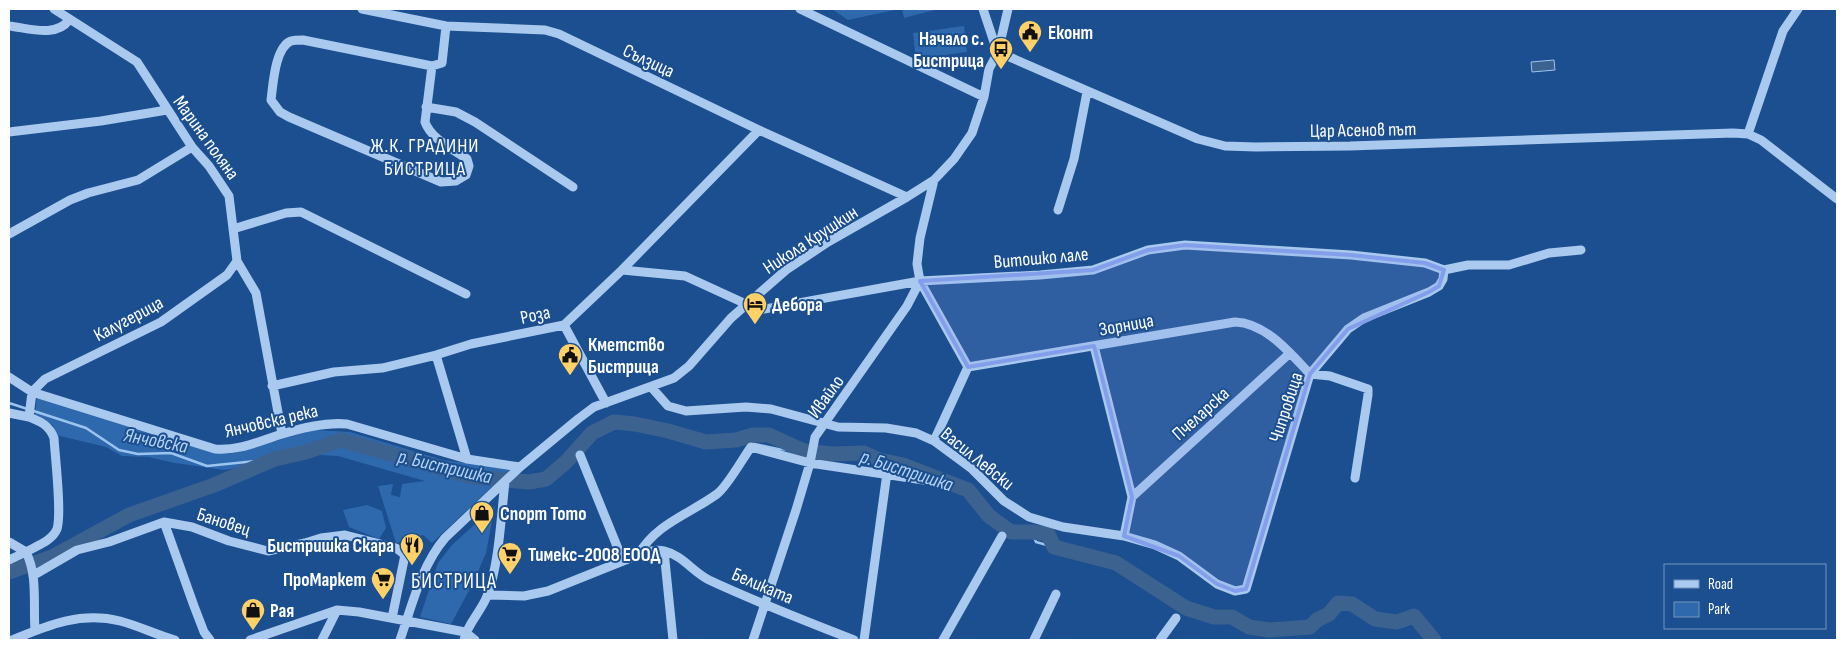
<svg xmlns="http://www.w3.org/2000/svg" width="1846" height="649" viewBox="0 0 1846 649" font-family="'Sofia Sans Condensed',sans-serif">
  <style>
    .green { fill: #2e69ad }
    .water { fill: #3c6290; stroke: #9cc4f0 }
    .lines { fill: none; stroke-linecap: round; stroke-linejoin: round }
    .stream { stroke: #9cc4f0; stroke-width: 2.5 }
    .river { stroke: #3c6290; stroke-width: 15 }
    .minor { stroke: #a9c9ee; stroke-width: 9 }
    .marked { fill: #839eea; fill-opacity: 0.2; stroke: #839eea; stroke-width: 4; stroke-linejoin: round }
    .labels { text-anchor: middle; stroke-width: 4; stroke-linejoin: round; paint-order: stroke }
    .poi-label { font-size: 19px; font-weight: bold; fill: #fff; stroke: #1b4f8f; text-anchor: start }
    .street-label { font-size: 19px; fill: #fff; stroke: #1b4f8f }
    .neighbourhood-label { font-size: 20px; letter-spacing: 1px; fill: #fff; stroke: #1b4f8f }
    .water-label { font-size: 20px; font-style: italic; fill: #b5d3f5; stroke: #1b4f8f }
    .quarter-label { font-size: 21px; letter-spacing: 1px; fill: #fff; stroke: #1b4f8f }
  </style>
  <rect width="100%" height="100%" fill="#1b4f8f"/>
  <path class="green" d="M832,9H899L848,20Z
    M902,9H938L904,18Z
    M964,26L967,52L916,59L913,33Z
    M37,396L191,444L229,454L314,430L350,432L443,460L511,469L432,543L423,535L396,543L378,486L393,484L391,495L400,497L402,484L425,481L338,456L320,455L224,470L175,463L148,457L122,456L106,447L56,435L53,425L35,415Z
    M367,505L382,511L386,528L379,539L349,527L343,510Z
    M495,506L486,553L473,583L451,624L420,617L438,563L452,545Z"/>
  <path class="water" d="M1554,60L1555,70L1532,72L1531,62Z"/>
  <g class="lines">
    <path class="stream" d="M9,403L86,428L119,450L138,454L171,453L207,466L275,459
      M736,440L778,449L804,451
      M1032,532L1036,542L1054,547"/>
    <path class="river" d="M9,572L52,557L129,515L214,485L275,459L306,452L341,440L473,477L529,482L546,479L566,462L592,433L614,422L635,424L668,431L706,442L736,440L753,435H769L804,451L832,454L864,453L880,460L903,465L968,490L989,516L1011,532H1032L1048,534L1054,547L1116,563L1186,608L1214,617H1232L1249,627L1269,630L1310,627L1317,620L1329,614L1338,603L1352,604L1375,619L1397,622L1414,616L1434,640"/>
    <path class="minor" d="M54,9L137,62L192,147L209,166L229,196L237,261L256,293L282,434
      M362,9L446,26L545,30L559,34L759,130L907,197
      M800,9L984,97
      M983,9L997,51
      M9,26C28,28 56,38 69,20
      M998,52L1198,139L1225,146L1256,147L1350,146L1733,133L1748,134L1761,140L1837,199
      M432,66L425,122C431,139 453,149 467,159L469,166L466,175L456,181L441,182L289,117L280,112L271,100C273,85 275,47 291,41C294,40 300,40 303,40L432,66L442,63L446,26
      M426,107L456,112L475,122L573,187
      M9,132L101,121L167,110
      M1748,134L1783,31L1798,9
      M1058,210L1074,159L1087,92
      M233,229L286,213L301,212L466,294
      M9,234L70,200L88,193L138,180L192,147
      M622,270L685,276L746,304
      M1444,270L1468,265H1509L1549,253L1581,250
      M920,281L968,367
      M759,310L920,281L1040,275L1093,270L1148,250L1185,245L1351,255L1425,263L1444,270
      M564,325L606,403
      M1094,346L1132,497L1124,536
      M436,355L467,459
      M968,367L1235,322C1266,323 1290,353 1310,374L1330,376L1368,389V395L1355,478
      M9,377L32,392L215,449C238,451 257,442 279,435C301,428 324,422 347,424L467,459L520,467
      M272,386L334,372L382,368L436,355L471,344L564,325L622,270L759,130
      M652,388L668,406L686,411L746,407L771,409L838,427L886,428L916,433L934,441L972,469L1004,501L1029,517L1063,527L1124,536L1155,545L1179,556L1217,584L1235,591L1246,589L1310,374L1348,329L1364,318L1429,292L1439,286L1443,279L1444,270
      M9,413L29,417
      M934,441L968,367
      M580,455L623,561
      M1132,497L1290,353
      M164,522L194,606L204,632L210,640
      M9,542L26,552
      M664,551L673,640
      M638,555C647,552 654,549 664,551C682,555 693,572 709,580C756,602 805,621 854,640
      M9,560L26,552
      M34,575L77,550L109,542L164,522L192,527L229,541L268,551L305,543L321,538L345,535L396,548L405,555L392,618
      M488,595L524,596L548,591L638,555C657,523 688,515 717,494C727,487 743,458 751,447L810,463L930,481
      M35,630C33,604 38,576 26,552C36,546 52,541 57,529C62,514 55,456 54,438C49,425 41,422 29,417L32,392L45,379L161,322L227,275L237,261
      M12,640C48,625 81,611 120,621C139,626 157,635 175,640
      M250,640L337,610L359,612L465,632L475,640
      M322,640L337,610
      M400,640C412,606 421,566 445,538L520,467L578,419L594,407L674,378L689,366L731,318L786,270L828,242L907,197L934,180L954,159L972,133L984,97L989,69L998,52L1008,9
      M464,640C467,624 481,612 487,596C499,566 501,516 505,482
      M753,640L796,510L810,463L815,437L907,306L920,281L917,264L920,238L934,180
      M864,640L887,473
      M943,640L1002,536
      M1034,640L1056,594
      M1160,640L1176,618"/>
  </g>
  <path class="marked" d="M1185,245L1351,255L1425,263L1444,270L1439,286L1429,292L1348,329L1310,374L1246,589L1235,591L1217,584L1179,556L1124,536L1132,497L1094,346L968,367L920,281L1093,270L1148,250Z"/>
  <defs>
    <g id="civic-pin" transform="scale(1.25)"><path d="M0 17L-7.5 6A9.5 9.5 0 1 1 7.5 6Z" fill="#ffd166" stroke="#1b4f8f"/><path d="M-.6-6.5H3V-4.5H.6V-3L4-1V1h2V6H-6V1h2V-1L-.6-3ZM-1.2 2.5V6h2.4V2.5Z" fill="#111"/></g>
    <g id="bus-pin" transform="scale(1.25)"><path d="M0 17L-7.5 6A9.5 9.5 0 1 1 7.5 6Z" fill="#ffd166" stroke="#1b4f8f"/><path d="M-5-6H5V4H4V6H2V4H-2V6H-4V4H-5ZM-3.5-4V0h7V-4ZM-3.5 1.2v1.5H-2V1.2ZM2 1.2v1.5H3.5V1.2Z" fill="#111"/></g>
    <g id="hotel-pin" transform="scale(1.25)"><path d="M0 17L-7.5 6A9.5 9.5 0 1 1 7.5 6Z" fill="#ffd166" stroke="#1b4f8f"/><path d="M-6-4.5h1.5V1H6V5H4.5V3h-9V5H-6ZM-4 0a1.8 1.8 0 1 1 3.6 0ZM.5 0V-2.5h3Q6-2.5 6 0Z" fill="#111"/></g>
    <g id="shop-pin" transform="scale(1.25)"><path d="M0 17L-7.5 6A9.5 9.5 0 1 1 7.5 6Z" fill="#ffd166" stroke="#1b4f8f"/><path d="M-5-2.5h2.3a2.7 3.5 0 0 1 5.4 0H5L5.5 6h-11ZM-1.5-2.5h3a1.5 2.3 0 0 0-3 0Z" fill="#111"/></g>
    <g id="restaurant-pin" transform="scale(1.25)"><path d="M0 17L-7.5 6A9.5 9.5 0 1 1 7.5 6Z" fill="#ffd166" stroke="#1b4f8f"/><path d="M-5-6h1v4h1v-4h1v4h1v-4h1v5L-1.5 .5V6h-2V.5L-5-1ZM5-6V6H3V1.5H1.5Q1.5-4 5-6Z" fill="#111"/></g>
    <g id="supermarket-pin" transform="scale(1.25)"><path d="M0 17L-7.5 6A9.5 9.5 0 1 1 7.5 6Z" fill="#ffd166" stroke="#1b4f8f"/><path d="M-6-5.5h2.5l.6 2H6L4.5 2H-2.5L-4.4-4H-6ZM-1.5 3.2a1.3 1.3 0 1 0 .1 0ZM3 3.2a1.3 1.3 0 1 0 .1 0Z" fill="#111"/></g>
  </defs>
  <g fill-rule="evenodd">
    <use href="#civic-pin" x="1030" y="32"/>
    <use href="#bus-pin" x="1001" y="49"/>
    <use href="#hotel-pin" x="755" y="304"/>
    <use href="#civic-pin" x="570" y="355"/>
    <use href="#shop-pin" x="482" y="513"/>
    <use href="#restaurant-pin" x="412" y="545"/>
    <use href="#supermarket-pin" x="510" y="554"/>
    <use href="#supermarket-pin" x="383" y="579"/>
    <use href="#shop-pin" x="253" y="610"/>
  </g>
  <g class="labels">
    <g class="poi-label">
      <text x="1048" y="39">Еконт</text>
      <text x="984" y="45" text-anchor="end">Начало с.<tspan x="984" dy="22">Бистрица</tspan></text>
      <text x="772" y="311">Дебора</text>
      <text x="588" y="351">Кметство<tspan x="588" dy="22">Бистрица</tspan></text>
      <text x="500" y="520">Спорт Тото</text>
      <text x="394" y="552" text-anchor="end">Бистришка Скара</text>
      <text x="528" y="561">Тимекс-2008 ЕООД</text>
      <text x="366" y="586" text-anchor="end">ПроМаркет</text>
      <text x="270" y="617">Рая</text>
    </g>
    <g class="street-label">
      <text transform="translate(649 60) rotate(25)" y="7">Сълзица</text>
      <text transform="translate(1363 129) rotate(-1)" y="7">Цар Асенов път</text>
      <text transform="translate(207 137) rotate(54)" y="7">Марина поляна</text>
      <text transform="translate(810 239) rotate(-33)" y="7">Никола Крушкин</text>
      <text transform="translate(1041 257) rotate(-5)" y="7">Витошко лале</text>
      <text transform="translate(535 314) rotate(-12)" y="7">Роза</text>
      <text transform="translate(128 318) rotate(-28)" y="7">Калугерица</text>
      <text transform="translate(1126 324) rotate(-10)" y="7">Зорница</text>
      <text transform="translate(825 396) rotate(-54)" y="7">Ивайло</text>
      <text transform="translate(1285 407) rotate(-72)" y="7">Чипровица</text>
      <text transform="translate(1200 413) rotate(-42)" y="7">Пчеларска</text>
      <text transform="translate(271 420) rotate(-13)" y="7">Янчовска река</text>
      <text transform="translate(978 458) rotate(39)" y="7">Васил Левски</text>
      <text transform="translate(224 521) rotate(18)" y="7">Бановец</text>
      <text transform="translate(763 585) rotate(23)" y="7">Беликата</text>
    </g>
    <g class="neighbourhood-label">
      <text x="425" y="152">Ж.К. ГРАДИНИ<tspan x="425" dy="23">БИСТРИЦА</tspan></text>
    </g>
    <g class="water-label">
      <text transform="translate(156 440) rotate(11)" y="7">Янчовска</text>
      <text transform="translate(445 466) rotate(13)" y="7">р. Бистришка</text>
      <text transform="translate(907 470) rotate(18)" y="7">р. Бистришка</text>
    </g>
    <g class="quarter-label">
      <text x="454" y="588">БИСТРИЦА</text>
    </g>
  </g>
  <rect width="1846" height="649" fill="none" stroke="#ffffff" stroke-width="20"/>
  <rect x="1664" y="564" width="162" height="65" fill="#1b4f8f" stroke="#7695bc"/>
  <rect x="1674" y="580" width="25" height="8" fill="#a9c9ee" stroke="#7695bc"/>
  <text x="1708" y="589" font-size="15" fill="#ffffff">Road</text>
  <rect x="1674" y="602" width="25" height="15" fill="#2e69ad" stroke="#7695bc"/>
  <text x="1708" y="614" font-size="15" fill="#ffffff">Park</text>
</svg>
